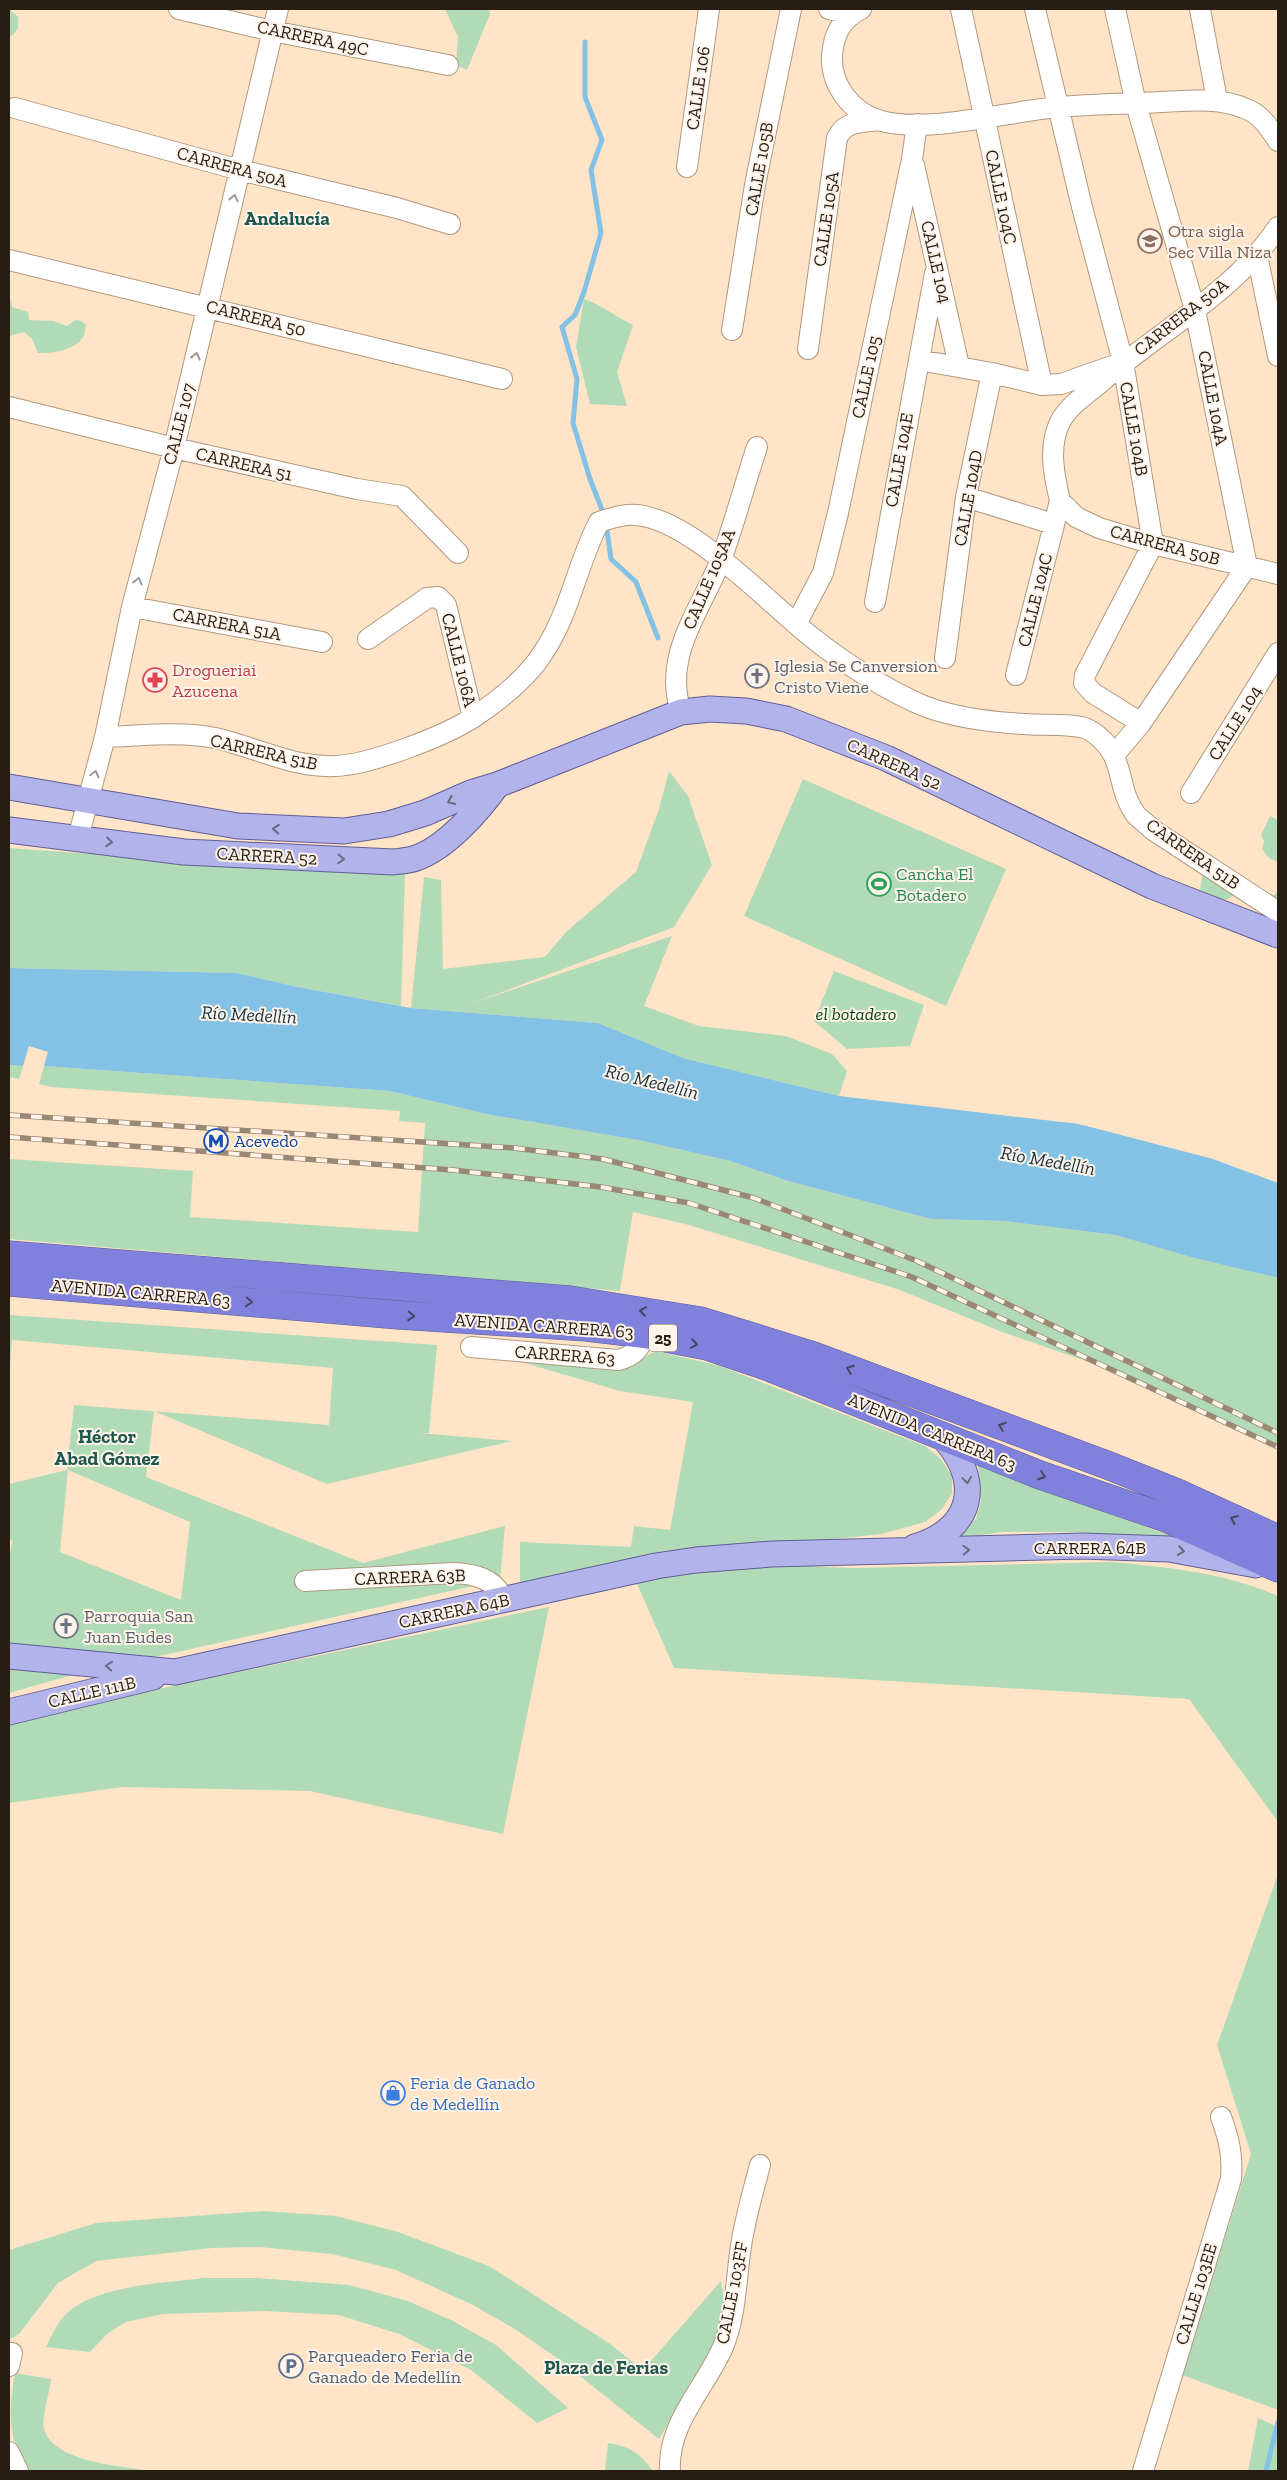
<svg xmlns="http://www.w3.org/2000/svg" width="1287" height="2480" viewBox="0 0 1287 2480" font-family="'Zilla Slab',serif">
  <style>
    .green { fill: #b0dbb6; fill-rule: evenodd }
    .water { fill: #83c2e4 }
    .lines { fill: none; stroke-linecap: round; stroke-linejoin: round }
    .stream { stroke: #83c2e4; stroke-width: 5 }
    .minor-casing { stroke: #b1987e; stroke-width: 22 }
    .major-casing { stroke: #605e96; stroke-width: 27 }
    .highway-casing { stroke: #605e96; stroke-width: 29 }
    .minor { stroke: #fff; stroke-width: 20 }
    .major { stroke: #b2b3ea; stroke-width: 25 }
    .highway { stroke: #7f81dc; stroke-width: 28 }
    .rail-casing { stroke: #9a8774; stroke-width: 5.5 }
    .rail { stroke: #fff4e9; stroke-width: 4; stroke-dasharray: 11; stroke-linecap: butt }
    .oneway { stroke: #9e9995 }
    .oneway2 { stroke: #6c687e }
    .oneway3 { stroke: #4a4563 }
    .labels { text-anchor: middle; stroke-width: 4; stroke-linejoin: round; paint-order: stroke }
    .shield { fill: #fff4e9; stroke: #685e53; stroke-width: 1 }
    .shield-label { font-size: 16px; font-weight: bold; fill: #271d13 }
    .street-label { font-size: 18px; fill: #271d13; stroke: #fff4e9 }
    .education-label { font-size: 18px; fill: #785e54; stroke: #fff4e9; text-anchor: start }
    .worship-label { font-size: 18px; fill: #5b616d; stroke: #fff4e9; text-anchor: start }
    .health-label { font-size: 18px; fill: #be3a42; stroke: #fff4e9; text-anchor: start }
    .leisure-label { font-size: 18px; fill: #27864d; stroke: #fff4e9; text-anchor: start }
    .park-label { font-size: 18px; font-style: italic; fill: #033f17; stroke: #fff4e9 }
    .transit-label { font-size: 18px; fill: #164399; stroke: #fff4e9; text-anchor: start }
    .shop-label { font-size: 18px; fill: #366cbe; stroke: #fff4e9; text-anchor: start }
    .service-label { font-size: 18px; fill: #4e5e75; stroke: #fff4e9; text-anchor: start }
    .neighbourhood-label { font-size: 19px; font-weight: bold; fill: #1f574e; stroke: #fff4e9 }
    .water-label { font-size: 19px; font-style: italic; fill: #153241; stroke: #fff4e9 }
  </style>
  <rect width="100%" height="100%" fill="#ffe4c8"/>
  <path class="green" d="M9,9L18,17V28L12,36L9,35Z
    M445,9H489L490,14L467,70L456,65L458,37Z
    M584,299C602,305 616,317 633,325L617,372L627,406L590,404L576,347Z
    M9,300L11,301L12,307L28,312L29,320L53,321L67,326L75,320L82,321L86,325C85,329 85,334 83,337C76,350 50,354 38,353L32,339L24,332L10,336Z
    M669,771L688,796L712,865L674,927L473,1003L672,936L644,1006L699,1026L786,1036L832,1054L847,1071L839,1096L683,1058L598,1023L411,1008L424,877L441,880L443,969L545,957L566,932L636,872L659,809Z
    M803,779L1006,869L946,1006L744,916Z
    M1270,816L1278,820V862L1269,858L1262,849L1264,841L1261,835Z
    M9,848L309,870L405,873L401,1006L298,987L237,973L9,968Z
    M1203,872L1266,894L1274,895L1278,892V921L1237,894L1222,902L1205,896L1200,890Z
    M834,971L924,1005L910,1046L847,1049L814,1021Z
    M9,1065L23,1066L19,1079L11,1077L9,1084Z
    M44,1066L390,1091L486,1114L643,1141L730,1161L788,1181L931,1219L1005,1221L1115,1235L1194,1258L1278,1278V1450L1089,1362L1002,1332L900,1290L689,1225L633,1212L620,1291L9,1239V1159L193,1171L190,1217L418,1232L425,1123L399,1121L400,1111L51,1087L39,1084Z
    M9,1315L437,1345L429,1433H419L512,1441L327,1484L154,1411L146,1477L363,1563L505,1526L500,1580L128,1663L9,1646V1564L12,1540L9,1539V1484L67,1470L74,1405L329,1425L333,1368L12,1340L9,1382ZM68,1470L190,1522L181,1600L60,1552Z
    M656,1351L720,1366L925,1446L941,1459L952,1476V1494L941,1510L925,1522L882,1534L777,1545L520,1588V1542L631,1547L634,1526L670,1530L693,1402L620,1391L518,1361L623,1369Z
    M978,1465L1187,1542L1076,1532H1003L953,1539L976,1519L981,1500Z
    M1111,1562C1168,1567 1226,1573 1278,1596V1822L1189,1699L674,1668L637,1584L685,1571L752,1564L853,1568Z
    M549,1607L503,1834L310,1791L122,1787L9,1803V1724L149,1691Z
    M9,1666L83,1672L9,1693Z
    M1278,1874V2410L1182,2375L1251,2154L1217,2045Z
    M263,2211L336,2216L398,2232L489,2266L609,2343L643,2370L721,2281L725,2307L711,2352L659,2439L557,2358L515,2329L473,2305L396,2270L332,2254L260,2247L212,2248L96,2261L58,2283L19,2334L9,2340V2250L96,2223Z
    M204,2278H257L349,2285L408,2301L453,2321L496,2345L568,2408L537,2423L471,2370L399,2334L339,2315L265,2311L163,2314L126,2322L108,2333L90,2352L46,2347C52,2335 57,2323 66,2314C97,2285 163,2283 204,2278Z
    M15,2373L51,2379C50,2391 41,2419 44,2429C53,2462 121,2466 150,2471H26C8,2432 8,2415 15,2373Z
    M1258,2418L1278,2427V2471H1248Z
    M608,2443C631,2447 639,2452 653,2471H605Z"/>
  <path class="water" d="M9,968L237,973L298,987L411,1008L598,1023L683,1058L839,1096L1079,1124L1213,1159L1278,1183V1278L1194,1258L1115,1235L1005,1221L931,1219L788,1181L730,1161L643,1141L486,1114L390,1091L44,1066L48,1052L29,1046L23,1066L9,1065Z"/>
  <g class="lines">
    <path class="stream" d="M585,42V97L602,140L591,170L601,233L584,292L575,315L562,327L577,379L573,423L590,479L604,515
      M606,524L611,559L636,582L658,638
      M1266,2471L1278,2422"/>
    <g class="minor-casing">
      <path id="minor" d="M179,9L272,31L448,65
        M829,9L850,14
        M861,9C841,19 833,35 832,57C831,86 852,112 878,120C926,135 1008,111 1059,107C1093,104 1127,104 1161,102C1189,101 1217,97 1244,108C1261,114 1268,126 1278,141
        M961,9L1042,385
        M1035,9L1082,207L1123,362L1153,544L1085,675L1084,683L1093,693L1141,723
        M1200,9L1217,100
        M15,108L240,170L397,208L450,224
        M914,165L959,366
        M687,167L709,9
        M1257,255L1278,356
        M9,260L502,379
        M732,330L755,185L791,9
        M808,349L837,138C846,120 861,123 879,120
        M919,360L935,273
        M992,373L1042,385L1061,384L1112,366
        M9,407L174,448L357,489L402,496L458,553
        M966,497L1053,524
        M1060,501L1076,517L1099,528L1153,544L1278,574
        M875,602L919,360L992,373L966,497L945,658
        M132,607L322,642
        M796,624L823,573L838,513L912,159L917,124
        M368,639L427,598L438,597L446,605L473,718
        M1016,675L1060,501C1054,475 1048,447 1060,422C1068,406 1088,393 1101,382C1160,330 1234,293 1278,227
        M681,712C662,654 702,609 722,557C735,521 745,483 757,447
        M105,737C140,736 180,731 215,738C255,747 293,768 335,766C370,765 445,736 474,717C498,701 527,678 543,653C570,613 577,564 599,522C612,518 623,514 636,515C692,519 770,605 814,639C844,663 888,691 924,706C955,718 990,722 1024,724C1040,726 1078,722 1091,731C1128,755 1114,785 1136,815C1141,820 1148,825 1153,830L1278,912
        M1115,754L1141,723L1247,566L1195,310L1136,104L1115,9
        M1191,793L1278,653
        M78,838L105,737L132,607L174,448L278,9
        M471,1347L618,1360C634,1356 640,1349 645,1334
        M305,1581L453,1573C475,1574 494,1578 504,1600
        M9,2353H12L9,2366
        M9,2452L18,2471
        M670,2471C667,2424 705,2388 723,2347C736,2316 736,2279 741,2246C745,2219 753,2192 760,2165
        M1143,2471L1231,2179C1233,2156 1229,2139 1221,2117"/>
    </g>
    <g class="major-casing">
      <path id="major" d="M9,787L238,826L344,831L389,824L425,813L471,793L497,785L681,712L710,709L746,711L786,719L886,758L1152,886L1278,935
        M9,830L184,852L393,862C400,861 409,861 416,858C446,848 479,810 497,785
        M915,1547C973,1529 983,1483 944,1438
        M9,1656L175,1672L656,1566L696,1560L772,1554L1082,1546L1169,1549L1256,1565
        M9,1712L153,1677"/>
    </g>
    <g class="highway-casing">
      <path id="highway" d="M9,1255L570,1300L701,1321L814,1356L1107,1465L1175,1492L1278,1539
        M9,1282L398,1315L586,1327L645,1334L707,1346L766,1366L1040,1475L1166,1518L1278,1568"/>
    </g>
    <use href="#minor" class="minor"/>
    <use href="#major" class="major"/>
    <use href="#highway" class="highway"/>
    <g class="rail-casing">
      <path id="rail" d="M9,1115L514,1148L603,1159L754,1198L917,1261L1278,1433
        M9,1137L453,1170L601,1187L689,1203L912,1277L1278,1447"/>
    </g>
    <use href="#rail" class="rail"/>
  </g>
  <defs><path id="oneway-chevron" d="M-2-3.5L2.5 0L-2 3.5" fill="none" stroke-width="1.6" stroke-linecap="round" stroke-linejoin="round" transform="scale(1.25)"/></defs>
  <g class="oneway">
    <use href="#oneway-chevron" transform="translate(234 198) rotate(-77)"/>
    <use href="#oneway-chevron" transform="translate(196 356) rotate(-76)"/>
    <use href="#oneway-chevron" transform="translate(138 581) rotate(-76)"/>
    <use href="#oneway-chevron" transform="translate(95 774) rotate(-75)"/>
  </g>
  <g class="oneway2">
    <use href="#oneway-chevron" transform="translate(451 801) rotate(156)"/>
    <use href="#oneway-chevron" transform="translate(276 829) rotate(-176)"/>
    <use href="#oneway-chevron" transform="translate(109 842) rotate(7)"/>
    <use href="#oneway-chevron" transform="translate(341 859) rotate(3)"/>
    <use href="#oneway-chevron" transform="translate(967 1480) rotate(82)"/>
    <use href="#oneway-chevron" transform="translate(966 1550) rotate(-2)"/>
    <use href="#oneway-chevron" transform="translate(1181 1551) rotate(9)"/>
    <use href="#oneway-chevron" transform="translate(109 1666) rotate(-175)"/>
  </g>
  <g class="oneway3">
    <use href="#oneway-chevron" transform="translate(249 1302) rotate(5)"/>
    <use href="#oneway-chevron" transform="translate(643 1311) rotate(-171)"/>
    <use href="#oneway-chevron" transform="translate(411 1316) rotate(4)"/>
    <use href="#oneway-chevron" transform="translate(694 1344) rotate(11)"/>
    <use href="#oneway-chevron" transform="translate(850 1369) rotate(-159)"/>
    <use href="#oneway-chevron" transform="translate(1002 1426) rotate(-160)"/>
    <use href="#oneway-chevron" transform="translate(1042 1476) rotate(20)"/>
    <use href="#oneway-chevron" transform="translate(1234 1519) rotate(-156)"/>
  </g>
  <defs>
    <g id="school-ring" transform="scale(1.25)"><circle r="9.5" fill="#fff4e9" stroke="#8d6e63" stroke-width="1.5"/><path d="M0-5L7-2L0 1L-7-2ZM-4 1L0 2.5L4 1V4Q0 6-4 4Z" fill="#8d6e63"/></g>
    <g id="church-ring" transform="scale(1.25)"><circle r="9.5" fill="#fff4e9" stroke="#6b7280" stroke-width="1.5"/><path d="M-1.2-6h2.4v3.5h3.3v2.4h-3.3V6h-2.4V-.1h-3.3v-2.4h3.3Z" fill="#6b7280"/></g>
    <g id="pharmacy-ring" transform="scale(1.25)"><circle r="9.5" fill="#fff4e9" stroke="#e0444e" stroke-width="1.5"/><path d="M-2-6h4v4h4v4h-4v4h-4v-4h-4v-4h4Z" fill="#e0444e"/></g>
    <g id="stadium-ring" transform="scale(1.25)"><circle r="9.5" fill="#fff4e9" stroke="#2e9e5b" stroke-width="1.5"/><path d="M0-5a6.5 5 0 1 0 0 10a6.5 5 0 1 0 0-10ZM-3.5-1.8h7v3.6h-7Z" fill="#2e9e5b"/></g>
    <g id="metro-ring" transform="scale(1.25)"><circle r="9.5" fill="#fff4e9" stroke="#1a4fb4" stroke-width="1.5"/><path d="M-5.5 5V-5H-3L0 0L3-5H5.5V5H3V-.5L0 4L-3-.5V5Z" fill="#1a4fb4"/></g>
    <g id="shop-ring" transform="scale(1.25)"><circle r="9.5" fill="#fff4e9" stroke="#3f7fe0" stroke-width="1.5"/><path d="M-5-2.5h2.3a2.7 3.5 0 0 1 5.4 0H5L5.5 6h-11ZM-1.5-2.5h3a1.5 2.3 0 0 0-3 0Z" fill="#3f7fe0"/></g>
    <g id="parking-ring" transform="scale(1.25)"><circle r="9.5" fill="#fff4e9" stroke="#5c6f8a" stroke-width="1.5"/><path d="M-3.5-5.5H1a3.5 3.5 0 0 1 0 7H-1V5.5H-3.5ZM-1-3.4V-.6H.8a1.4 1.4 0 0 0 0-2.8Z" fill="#5c6f8a"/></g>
  </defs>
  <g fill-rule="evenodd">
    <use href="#school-ring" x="1150" y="241"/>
    <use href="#church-ring" x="757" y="676"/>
    <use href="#pharmacy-ring" x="155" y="680"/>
    <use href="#stadium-ring" x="879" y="884"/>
    <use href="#metro-ring" x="216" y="1141"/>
    <use href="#church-ring" x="66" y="1626"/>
    <use href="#shop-ring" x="393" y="2093"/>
    <use href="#parking-ring" x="291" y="2366"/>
  </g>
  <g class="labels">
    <rect class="shield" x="649" y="1324.5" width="28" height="27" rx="4"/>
    <g class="shield-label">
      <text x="663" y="1344">25</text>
    </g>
    <g class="street-label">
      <text transform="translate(313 38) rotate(12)" y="6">CARRERA 49C</text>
      <text transform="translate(698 88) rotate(-82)" y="6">CALLE 106</text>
      <text transform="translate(232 167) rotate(15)" y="6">CARRERA 50A</text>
      <text transform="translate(759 169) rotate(-80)" y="6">CALLE 105B</text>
      <text transform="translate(1001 197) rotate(78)" y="6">CALLE 104C</text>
      <text transform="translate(826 219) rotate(-82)" y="6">CALLE 105A</text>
      <text transform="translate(936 262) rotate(77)" y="6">CALLE 104</text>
      <text transform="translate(1181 317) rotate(-38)" y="6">CARRERA 50A</text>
      <text transform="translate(256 318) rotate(14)" y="6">CARRERA 50</text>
      <text transform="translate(866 377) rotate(-78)" y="6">CALLE 105</text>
      <text transform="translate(1213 398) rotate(79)" y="6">CALLE 104A</text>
      <text transform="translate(179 424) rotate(-76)" y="6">CALLE 107</text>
      <text transform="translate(1134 429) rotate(80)" y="6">CALLE 104B</text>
      <text transform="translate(899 460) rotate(-80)" y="6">CALLE 104E</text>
      <text transform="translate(244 464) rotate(13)" y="6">CARRERA 51</text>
      <text transform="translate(968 498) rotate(-80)" y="6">CALLE 104D</text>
      <text transform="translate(1165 545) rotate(15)" y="6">CARRERA 50B</text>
      <text transform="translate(709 579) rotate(-67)" y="6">CALLE 105AA</text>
      <text transform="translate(1035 600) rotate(-76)" y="6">CALLE 104C</text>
      <text transform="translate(227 624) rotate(11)" y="6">CARRERA 51A</text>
      <text transform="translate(459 660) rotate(76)" y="6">CALLE 106A</text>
      <text transform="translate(1235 723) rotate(-58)" y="6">CALLE 104</text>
      <text transform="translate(264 752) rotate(13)" y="6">CARRERA 51B</text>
      <text transform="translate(894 764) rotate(24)" y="6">CARRERA 52</text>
      <text transform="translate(1193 854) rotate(35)" y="6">CARRERA 51B</text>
      <text transform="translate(267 856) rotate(3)" y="6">CARRERA 52</text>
      <text transform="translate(141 1293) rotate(5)" y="6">AVENIDA CARRERA 63</text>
      <text transform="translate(544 1326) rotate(4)" y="6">AVENIDA CARRERA 63</text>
      <text transform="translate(565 1355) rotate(4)" y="6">CARRERA 63</text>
      <text transform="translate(932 1432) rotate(22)" y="6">AVENIDA CARRERA 63</text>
      <text x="1090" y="1554">CARRERA 64B</text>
      <text transform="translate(410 1577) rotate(-2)" y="6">CARRERA 63B</text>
      <text transform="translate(454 1611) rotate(-12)" y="6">CARRERA 64B</text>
      <text transform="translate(92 1692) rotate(-13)" y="6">CALLE 111B</text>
      <text transform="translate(732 2293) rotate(-79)" y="6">CALLE 103FF</text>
      <text transform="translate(1196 2294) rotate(-73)" y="6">CALLE 103EE</text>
    </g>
    <g class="education-label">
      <text x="1168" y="237">Otra sigla<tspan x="1168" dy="21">Sec Villa Niza</tspan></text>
    </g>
    <g class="worship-label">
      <text x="774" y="672">Iglesia Se Canversion<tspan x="774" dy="21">Cristo Viene</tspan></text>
      <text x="84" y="1622">Parroquia San<tspan x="84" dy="21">Juan Eudes</tspan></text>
    </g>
    <g class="health-label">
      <text x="172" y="676">Drogueriai<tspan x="172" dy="21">Azucena</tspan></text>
    </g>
    <g class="leisure-label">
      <text x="896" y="880">Cancha El<tspan x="896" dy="21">Botadero</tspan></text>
    </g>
    <g class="park-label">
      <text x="856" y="1020">el botadero</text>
    </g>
    <g class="transit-label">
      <text x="234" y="1147">Acevedo</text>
    </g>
    <g class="shop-label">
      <text x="410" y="2089">Feria de Ganado<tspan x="410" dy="21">de Medellín</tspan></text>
    </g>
    <g class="service-label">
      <text x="308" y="2362">Parqueadero Feria de<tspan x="308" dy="21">Ganado de Medellín</tspan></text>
    </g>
    <g class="neighbourhood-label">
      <text x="287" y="225">Andalucía</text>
      <text x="107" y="1443">Héctor<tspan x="107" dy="22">Abad Gómez</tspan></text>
      <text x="606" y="2374">Plaza de Ferias</text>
    </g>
    <g class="water-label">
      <text transform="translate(249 1014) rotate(3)" y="7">Río Medellín</text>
      <text transform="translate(652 1081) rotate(14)" y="7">Río Medellín</text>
      <text transform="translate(1048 1160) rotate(10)" y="7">Río Medellín</text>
    </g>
  </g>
  <rect width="1287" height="2480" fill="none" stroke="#271d13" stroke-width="20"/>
</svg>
